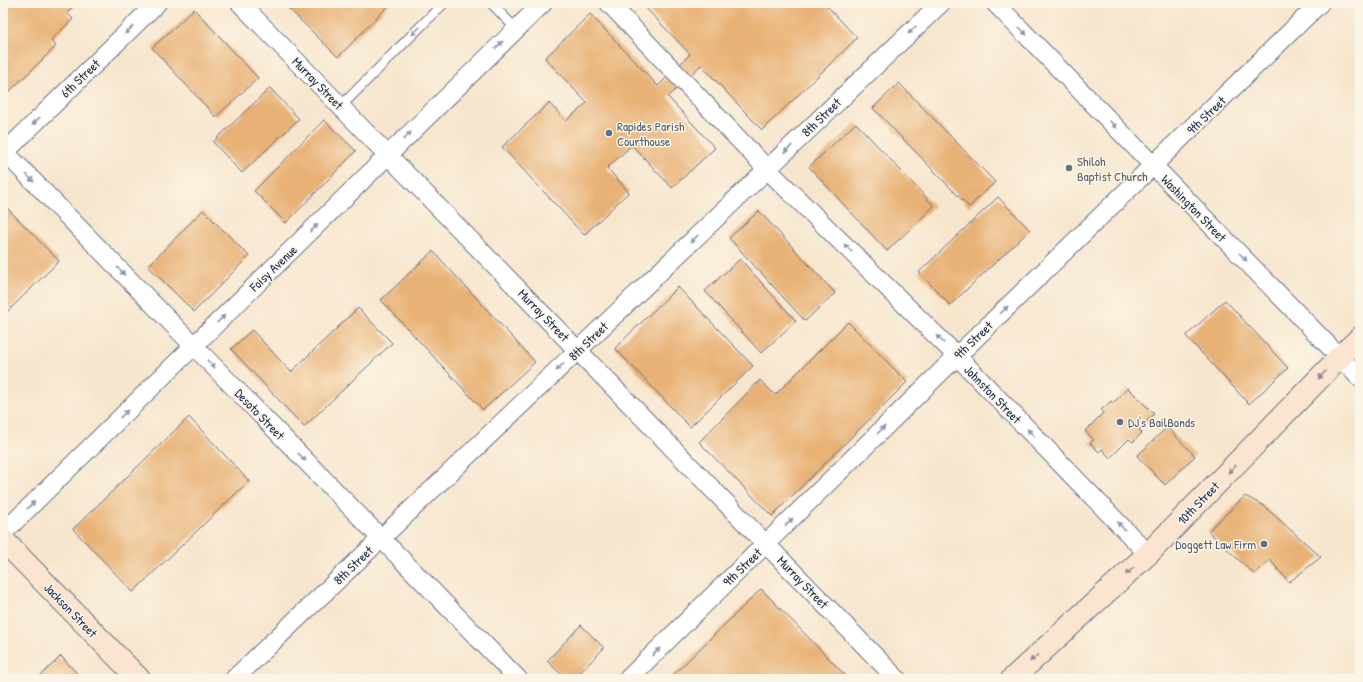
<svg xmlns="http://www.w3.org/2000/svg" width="1363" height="682" viewBox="0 0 1363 682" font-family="'Patrick Hand',sans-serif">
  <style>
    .building { fill: #e8b174 }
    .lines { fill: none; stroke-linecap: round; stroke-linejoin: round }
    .lane-casing { stroke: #686f85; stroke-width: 11 }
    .street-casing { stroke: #686f85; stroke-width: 20 }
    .secondary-casing { stroke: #686f85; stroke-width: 24 }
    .lane { stroke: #fff; stroke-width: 9 }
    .street { stroke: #fff; stroke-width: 18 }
    .secondary { stroke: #fce5d0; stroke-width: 22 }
    .oneway { fill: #8d97ae }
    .oneway2 { fill: #8c8a97 }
    .service-dot { fill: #5c6f8a; stroke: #fcf5e5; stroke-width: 1.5 }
    .worship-dot { fill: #6b7280; stroke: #fcf5e5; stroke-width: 1.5 }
    .labels { text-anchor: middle; stroke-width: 3; stroke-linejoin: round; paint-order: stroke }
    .street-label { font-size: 13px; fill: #1b2f5e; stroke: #fcf5e5 }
    .service-label { font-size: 13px; fill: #4e5e75; stroke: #fcf5e5; text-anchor: start }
    .worship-label { font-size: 13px; fill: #5b616d; stroke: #fcf5e5; text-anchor: start }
  </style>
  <rect width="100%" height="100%" fill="#fcf5e5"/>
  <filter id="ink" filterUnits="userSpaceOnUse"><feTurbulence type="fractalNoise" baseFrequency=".025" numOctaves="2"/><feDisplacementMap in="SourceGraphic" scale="8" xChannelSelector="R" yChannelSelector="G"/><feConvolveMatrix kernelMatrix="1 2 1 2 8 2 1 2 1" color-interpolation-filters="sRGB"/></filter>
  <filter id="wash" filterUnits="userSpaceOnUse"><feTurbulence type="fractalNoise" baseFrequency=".012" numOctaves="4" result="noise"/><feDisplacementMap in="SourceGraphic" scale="16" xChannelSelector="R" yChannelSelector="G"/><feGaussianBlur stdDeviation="0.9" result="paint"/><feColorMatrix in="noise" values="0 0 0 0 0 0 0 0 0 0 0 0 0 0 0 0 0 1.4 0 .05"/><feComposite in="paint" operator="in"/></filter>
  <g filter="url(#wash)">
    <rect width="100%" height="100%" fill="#f7e6ce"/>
    <g id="blocks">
      <path class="building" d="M3,3H77L67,13L73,19L51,40L56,46L8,93L3,87Z
        M283,3H391L338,57Z
        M641,3H824L857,38L762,130L701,65L668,97L715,148L672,188L632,145L607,168L629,192L584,235L502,147L549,103L566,121L587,103L545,58L590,14L658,86L690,54Z
        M194,9L258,78L216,117L152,48Z
        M899,83L995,182L969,207L873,108Z
        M270,88L299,119L242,173L213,142Z
        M324,120L356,151L286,223L254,191Z
        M856,123L934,206L887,251L809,167Z
        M998,197L1030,230L950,305L919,272Z
        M3,204L59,261L3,316Z
        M203,210L249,256L194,312L148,266Z
        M759,211L835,293L805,321L729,238Z
        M433,251L535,362L483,410L381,300Z
        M740,259L796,321L761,353L705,291Z
        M678,287L753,366L690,427L615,348Z
        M1225,300L1288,368L1249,404L1186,336Z
        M358,308L392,343L304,427L231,349L252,330L291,372Z
        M848,322L907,382L772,516L699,442L760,380L775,395Z
        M1128,388L1154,414L1139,430L1142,433L1133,442L1129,439L1110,458L1102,449L1099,452L1090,443L1094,440L1085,431L1103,413L1101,410L1111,401L1113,403Z
        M189,417L249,481L133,592L73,529Z
        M1167,427L1195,456L1165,485L1137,456Z
        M1245,496L1264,506L1321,557L1289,582L1270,560L1254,574L1208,531Z
        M761,589L849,679H669Z
        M581,625L604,648L574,679H566L547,661Z
        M61,656L82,679H37Z"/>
    </g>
  </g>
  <g filter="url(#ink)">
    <use href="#blocks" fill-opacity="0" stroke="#686f85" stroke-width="1"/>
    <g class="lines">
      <g class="lane-casing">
        <path id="lane" d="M491,3L516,29
          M341,106L444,3"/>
      </g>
      <g class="street-casing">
        <path id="street" d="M240,3L897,679
          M609,3L767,169L957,356L1148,554
          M995,3L1360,378
          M3,150L518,679
          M3,154L157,3
          M3,533L543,3
          M234,679L941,3
          M628,679L957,356L1320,3"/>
      </g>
      <g class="secondary-casing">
        <path id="secondary" d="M3,540L139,679
          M1012,679L1148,554L1340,357L1360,338"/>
      </g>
      <use href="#lane" class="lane"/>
      <use href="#street" class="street"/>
      <use href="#secondary" class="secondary"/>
    </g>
    <defs><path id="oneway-solid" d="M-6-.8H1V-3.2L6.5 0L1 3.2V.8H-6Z"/></defs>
    <g class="oneway">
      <use href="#oneway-solid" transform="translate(129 30) rotate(136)"/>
      <use href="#oneway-solid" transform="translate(912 30) rotate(136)"/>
      <use href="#oneway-solid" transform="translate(416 31) rotate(135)"/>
      <use href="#oneway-solid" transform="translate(1023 31) rotate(46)"/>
      <use href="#oneway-solid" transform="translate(499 45) rotate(-44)"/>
      <use href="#oneway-solid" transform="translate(36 121) rotate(136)"/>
      <use href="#oneway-solid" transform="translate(1113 124) rotate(46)"/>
      <use href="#oneway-solid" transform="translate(407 136) rotate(-44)"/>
      <use href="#oneway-solid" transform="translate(788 149) rotate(136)"/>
      <use href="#oneway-solid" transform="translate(30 178) rotate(46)"/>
      <use href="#oneway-solid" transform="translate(314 228) rotate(-44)"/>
      <use href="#oneway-solid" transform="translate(694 239) rotate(136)"/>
      <use href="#oneway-solid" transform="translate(848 248) rotate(-135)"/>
      <use href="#oneway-solid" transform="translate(1243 257) rotate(46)"/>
      <use href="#oneway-solid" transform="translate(121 271) rotate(46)"/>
      <use href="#oneway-solid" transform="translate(1004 310) rotate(-44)"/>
      <use href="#oneway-solid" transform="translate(221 319) rotate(-44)"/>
      <use href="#oneway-solid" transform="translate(940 339) rotate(-135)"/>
      <use href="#oneway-solid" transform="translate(211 364) rotate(46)"/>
      <use href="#oneway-solid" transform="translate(560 367) rotate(136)"/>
      <use href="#oneway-solid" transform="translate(124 414) rotate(-44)"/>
      <use href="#oneway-solid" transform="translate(881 430) rotate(-45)"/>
      <use href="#oneway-solid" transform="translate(1031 433) rotate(-134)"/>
      <use href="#oneway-solid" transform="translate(302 457) rotate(46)"/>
      <use href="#oneway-solid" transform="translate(31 505) rotate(-44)"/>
      <use href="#oneway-solid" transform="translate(789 522) rotate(-45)"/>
      <use href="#oneway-solid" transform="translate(1121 526) rotate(-134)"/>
      <use href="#oneway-solid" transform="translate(656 652) rotate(-44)"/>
    </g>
    <g class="oneway2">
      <use href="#oneway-solid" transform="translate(1322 375) rotate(134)"/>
      <use href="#oneway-solid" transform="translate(1232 469) rotate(134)"/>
      <use href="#oneway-solid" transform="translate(1130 571) rotate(138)"/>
      <use href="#oneway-solid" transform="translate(1034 658) rotate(138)"/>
    </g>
  </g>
  <g class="service-dot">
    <circle cx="609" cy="133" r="4"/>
    <circle cx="1120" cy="422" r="4"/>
    <circle cx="1264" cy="544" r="4"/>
  </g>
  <circle class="worship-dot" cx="1069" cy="168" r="4"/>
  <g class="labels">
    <g class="street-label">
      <text transform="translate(80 78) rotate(-44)" y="5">6th Street</text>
      <text transform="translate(318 83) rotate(46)" y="5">Murray Street</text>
      <text transform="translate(1206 115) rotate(-44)" y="5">9th Street</text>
      <text transform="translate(821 117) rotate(-44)" y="5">8th Street</text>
      <text transform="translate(1194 208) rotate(46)" y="5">Washington Street</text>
      <text transform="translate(273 268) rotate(-44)" y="5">Foisy Avenue</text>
      <text transform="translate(544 315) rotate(46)" y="5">Murray Street</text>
      <text transform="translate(973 340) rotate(-44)" y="5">9th Street</text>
      <text transform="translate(588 341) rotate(-44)" y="5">8th Street</text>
      <text transform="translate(993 394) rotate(46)" y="5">Johnston Street</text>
      <text transform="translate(260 414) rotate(46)" y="5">Desoto Street</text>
      <text transform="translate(1198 503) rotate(-46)" y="5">10th Street</text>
      <text transform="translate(353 565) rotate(-44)" y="5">8th Street</text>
      <text transform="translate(742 567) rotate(-44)" y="5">9th Street</text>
      <text transform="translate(803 582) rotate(46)" y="5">Murray Street</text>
      <text transform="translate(71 610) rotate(46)" y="5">Jackson Street</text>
    </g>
    <g class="service-label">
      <text x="617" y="131">Rapides Parish<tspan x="617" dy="15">Courthouse</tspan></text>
      <text x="1128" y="427">DJ's BailBonds</text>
      <text x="1256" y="549" text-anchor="end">Doggett Law Firm</text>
    </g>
    <g class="worship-label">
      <text x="1077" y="166">Shiloh<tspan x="1077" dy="15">Baptist Church</tspan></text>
    </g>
  </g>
  <rect width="1363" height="682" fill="none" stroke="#fcf5e5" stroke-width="16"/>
</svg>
